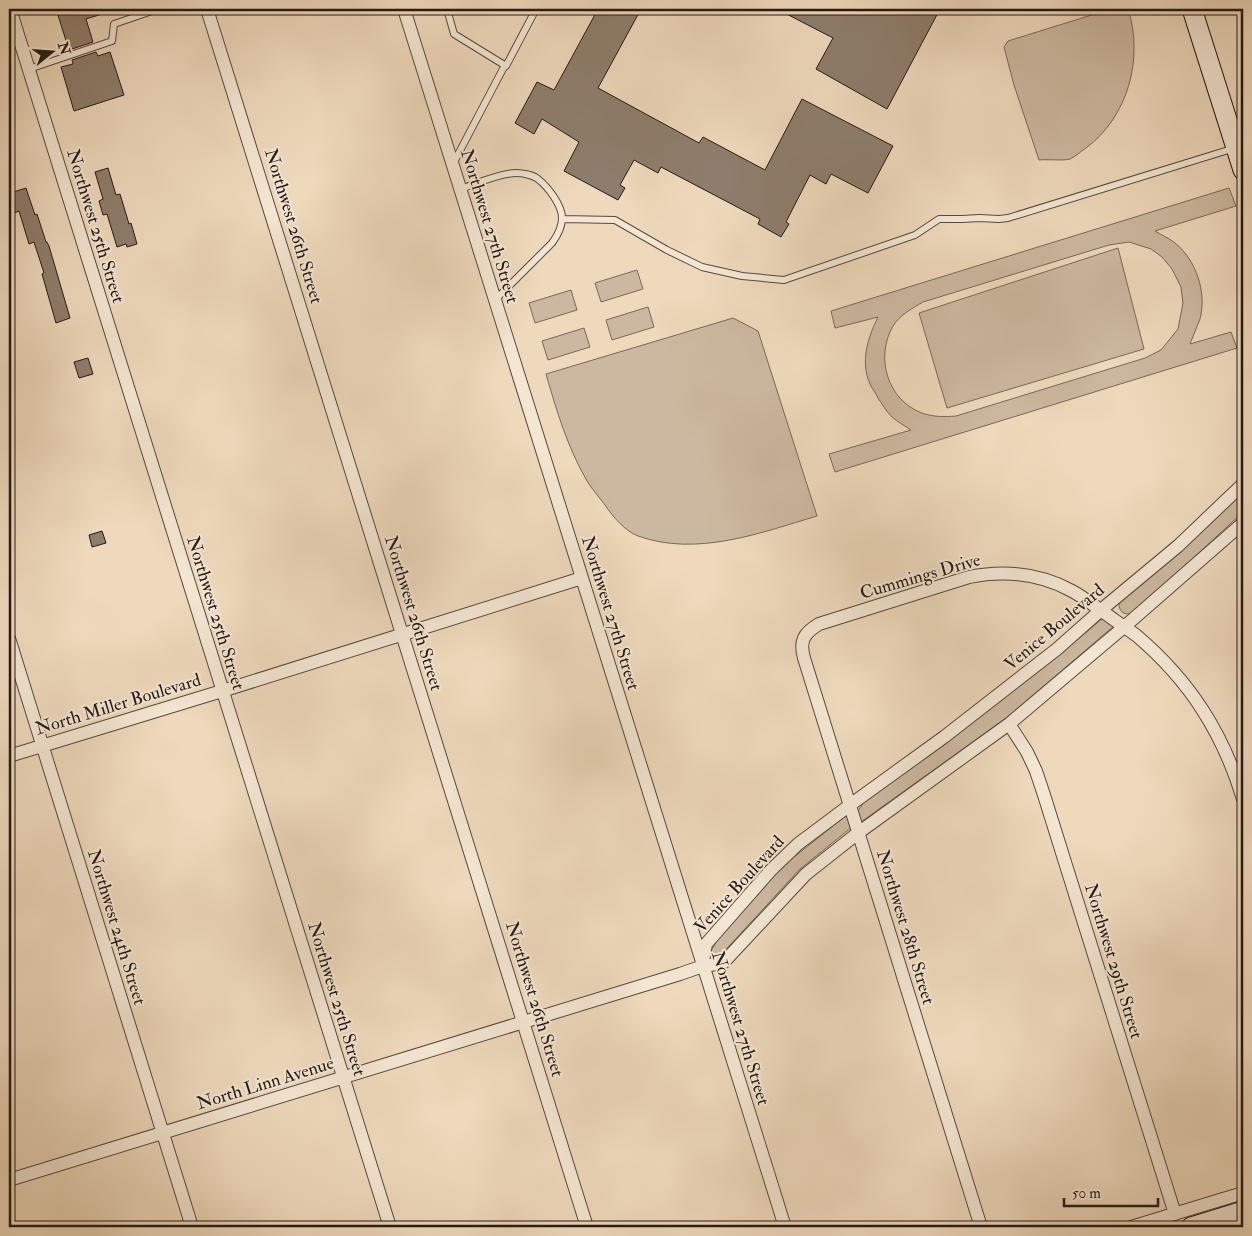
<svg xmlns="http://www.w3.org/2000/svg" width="1252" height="1236" viewBox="0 0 1252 1236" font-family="'IM FELL Double Pica',serif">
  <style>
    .green { fill: #ccb8a0; stroke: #78685a; fill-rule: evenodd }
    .building { fill: #8e7d6c; stroke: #251915 }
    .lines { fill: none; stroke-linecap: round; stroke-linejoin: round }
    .lane-casing { stroke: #57493f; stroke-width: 8 }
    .street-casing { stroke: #57493f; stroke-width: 14 }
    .secondary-casing { stroke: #251915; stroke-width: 21 }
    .lane { stroke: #f4e6d3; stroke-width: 6 }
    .street { stroke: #f4e6d3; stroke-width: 12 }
    .secondary { stroke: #f4e6d3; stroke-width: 19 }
    .labels { text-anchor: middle; stroke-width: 4; stroke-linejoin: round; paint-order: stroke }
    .street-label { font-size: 18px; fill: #251915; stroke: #f4e6d3 }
  </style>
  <rect width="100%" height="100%" fill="#eed9bc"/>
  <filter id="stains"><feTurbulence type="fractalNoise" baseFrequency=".004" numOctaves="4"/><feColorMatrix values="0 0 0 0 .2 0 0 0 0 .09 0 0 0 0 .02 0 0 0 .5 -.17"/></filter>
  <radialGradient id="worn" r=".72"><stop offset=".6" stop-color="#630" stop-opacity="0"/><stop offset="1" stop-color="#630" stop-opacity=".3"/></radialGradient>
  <path class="green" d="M1111,9H1128C1144,58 1128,117 1086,148C1081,151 1075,157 1070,159C1064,161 1046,159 1039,160L1014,85L1004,47L1008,41Z
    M1229,188L1236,206L1155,231C1161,235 1169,238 1175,243C1196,260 1207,292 1200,319C1197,327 1193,336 1190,344L1231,332L1237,348L835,472L829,454L911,430C905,426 898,422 892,417C886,411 882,404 878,398C876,393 872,389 870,384C860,362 868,337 878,317L835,328L831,311ZM1129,242L1151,249L1162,257L1172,269L1181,287L1183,303L1178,329L1161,350L1145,358L956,416C944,417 933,417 922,413C887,400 875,357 893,326C900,315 911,309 923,302L1109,245Z
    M1118,248L1144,349L947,408L919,313Z
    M637,270L643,289L601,302L595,283Z
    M571,290L577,310L535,323L529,303Z
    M648,307L654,327L612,340L606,320Z
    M733,318L758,331L817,516C760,533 697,557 638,536C625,531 613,517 605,505C599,497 592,489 587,481C567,446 557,412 546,374Z
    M584,328L590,347L548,360L542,341Z
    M1243,491V512L1134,613C1122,616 1118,611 1119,599Z
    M1103,618L1114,626L1006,718L861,822L858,811L863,803L1077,640Z
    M848,814L852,827L800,869L719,957L709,954L718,939L784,865Z"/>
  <path class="building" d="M56,9H111L112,11L86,19L93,42L69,50Z
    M598,9H641L598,88L699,143L703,137L765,170L802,99L893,146L868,193L831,174L826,184L810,175L786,222L789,224L781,237L758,224L760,219L661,167L658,173L634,160L620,185L625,188L618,200L564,171L579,142L542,119L534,134L515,123L537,82L554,90Z
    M777,9H940L887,109L816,69L833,38Z
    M96,52L98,56L110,52L124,95L74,111L61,67L73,64L72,60Z
    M108,168L116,195L120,194L129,224L131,223L137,244L127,247L126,244L117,247L107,214L103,215L99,201L103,199L95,172Z
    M26,188L35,215L37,214L46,242H47L49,246L70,318L56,323L42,274L44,273L34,242L29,244L19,211L12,214L9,203V200L12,199L10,193Z
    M88,358L93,374L79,378L74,362Z
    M102,531L106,543L92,547L89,535Z"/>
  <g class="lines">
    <g class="lane-casing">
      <path id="lane" d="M447,9L454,34L506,66L536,9
        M9,45L20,42
        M29,69L112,41L114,24L158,9
        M453,164L505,65
        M460,189C476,184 500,173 516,173C523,173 533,175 538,179C548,187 562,205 562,218C562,228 558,235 552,243L495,300
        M562,219L615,220L667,250L702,267L742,276L784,280L915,235L939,219H962L979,218L999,219L1008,218L1235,148"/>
    </g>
    <g class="street-casing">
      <path id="street" d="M10,9L390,1227
        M207,9L587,1227
        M404,9L785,1227
        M9,638L192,1227
        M1009,724L1027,752L1036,771L1044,795L1175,1214
        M9,756L222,691L582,578
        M703,961L706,944L770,871L798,844L850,805L944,737L1057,649L1101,610L1178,546L1243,484
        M9,1180L680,974L703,966L723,963L806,874L858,833L1009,724L1124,627L1243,523
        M981,1227L804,658C799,641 804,633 819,624L969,577C1004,570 1039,573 1072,591C1085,598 1097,608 1109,616C1118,623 1128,629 1137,636C1190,681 1223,733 1243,799
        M1131,1227L1243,1193"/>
    </g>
    <g class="secondary-casing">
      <path id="secondary" d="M1192,9L1243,170
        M1191,1227L1243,1211"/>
    </g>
    <use href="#lane" class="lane"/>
    <use href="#street" class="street"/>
    <use href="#secondary" class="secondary"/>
  </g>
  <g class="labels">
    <g class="street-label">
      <text transform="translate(96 226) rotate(73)" y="6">Northwest 25th Street</text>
      <text transform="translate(294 226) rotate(73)" y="6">Northwest 26th Street</text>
      <text transform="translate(490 226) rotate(73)" y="6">Northwest 27th Street</text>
      <text transform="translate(920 576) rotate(-16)" y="6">Cummings Drive</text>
      <text transform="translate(216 613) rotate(73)" y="6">Northwest 25th Street</text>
      <text transform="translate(414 613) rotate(73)" y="6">Northwest 26th Street</text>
      <text transform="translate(611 613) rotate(73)" y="6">Northwest 27th Street</text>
      <text transform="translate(1054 627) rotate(-40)" y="6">Venice Boulevard</text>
      <text transform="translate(118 704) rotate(-17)" y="6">North Miller Boulevard</text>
      <text transform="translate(739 884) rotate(-48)" y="6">Venice Boulevard</text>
      <text transform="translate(117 927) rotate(73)" y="6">Northwest 24th Street</text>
      <text transform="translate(906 927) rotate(73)" y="6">Northwest 28th Street</text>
      <text transform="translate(1114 961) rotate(73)" y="6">Northwest 29th Street</text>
      <text transform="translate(337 999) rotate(73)" y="6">Northwest 25th Street</text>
      <text transform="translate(535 999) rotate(73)" y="6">Northwest 26th Street</text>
      <text transform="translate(741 1028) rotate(73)" y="6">Northwest 27th Street</text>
      <text transform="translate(265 1083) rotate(-17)" y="6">North Linn Avenue</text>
    </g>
  </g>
  <rect width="1252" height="1236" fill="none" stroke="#eed9bc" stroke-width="30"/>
  <rect x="10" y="10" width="1232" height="1216" fill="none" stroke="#251915" stroke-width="2.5"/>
  <rect x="15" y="15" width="1222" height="1206" fill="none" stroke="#251915"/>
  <g transform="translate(52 52) rotate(73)" stroke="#f4e6d3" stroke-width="4" paint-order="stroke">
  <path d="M0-4L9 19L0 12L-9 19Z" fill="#251915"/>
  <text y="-8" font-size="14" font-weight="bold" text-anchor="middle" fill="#251915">N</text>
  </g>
  <path d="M1064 1198v8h94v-8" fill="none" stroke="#251915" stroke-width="2.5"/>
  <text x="1072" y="1198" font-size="15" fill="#251915" stroke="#f4e6d3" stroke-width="4" paint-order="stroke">50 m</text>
  <rect width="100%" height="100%" filter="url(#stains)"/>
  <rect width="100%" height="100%" fill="url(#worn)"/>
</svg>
